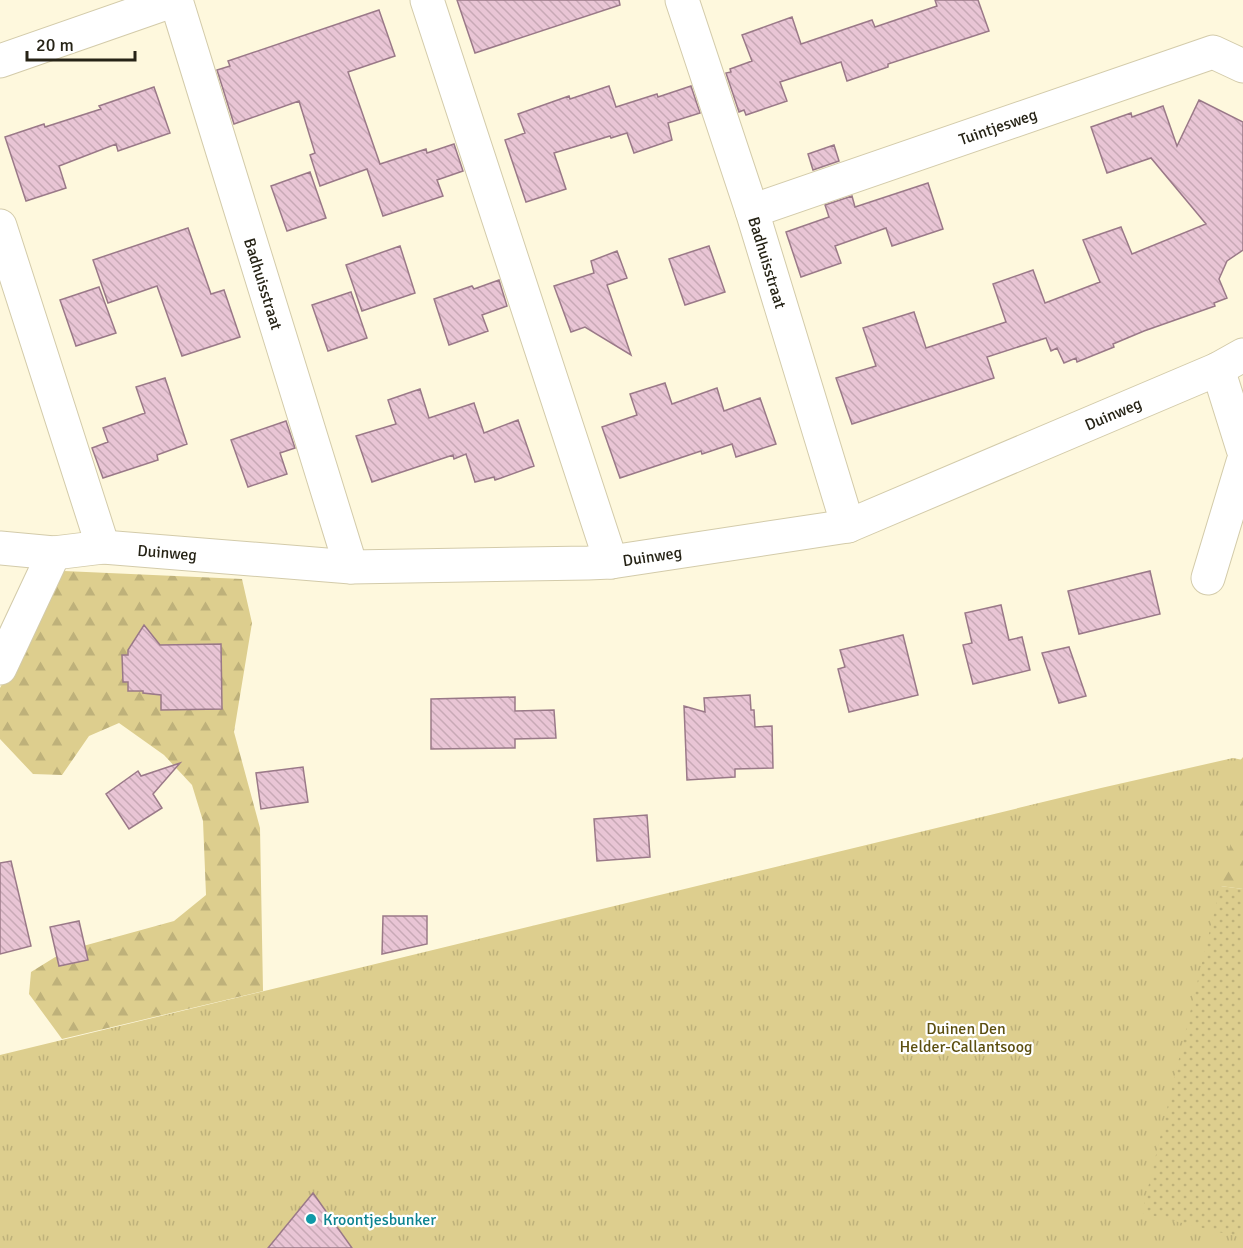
<svg xmlns="http://www.w3.org/2000/svg" width="1243" height="1248" viewBox="0 0 1243 1248" font-family="Signika,sans-serif">
  <style>
    .grass { fill: url(#grass-dots) }
    .forest { fill: url(#forest-firs) }
    .park { fill: url(#park-tufts) }
    .building { fill: url(#building-back-hatch); stroke: #9a7988; stroke-width: 1.5 }
    .lines { fill: none; stroke-linecap: round; stroke-linejoin: round }
    .minor-casing { stroke: #d3cbaa; stroke-width: 35 }
    .minor { stroke: #fff; stroke-width: 33 }
    .culture-dot { fill: #0f9aa8; stroke: #fff; stroke-width: 2 }
    .labels { text-anchor: middle; stroke-width: 4.5; stroke-linejoin: round; paint-order: stroke }
    .street-label { font-size: 16px; fill: #262316; stroke: #fff }
    .park-label { font-size: 16px; fill: #5c4f10; stroke: #fff }
    .culture-label { font-size: 16px; fill: #0d838f; stroke: #fff; text-anchor: start }
  </style>
  <defs>
    <pattern id="grass-dots" width="8" height="8" patternUnits="userSpaceOnUse" patternTransform="scale(1.5)"><rect width="8" height="8" fill="#ddce8e"/><path d="M2 2h.1M6 6h.1" fill="none" stroke="#beb17a" stroke-width="1.8" stroke-linecap="round"/></pattern>
    <pattern id="forest-firs" width="22" height="20" patternUnits="userSpaceOnUse" patternTransform="scale(1.5)"><rect width="22" height="20" fill="#ddce8e"/><path d="M5 1l3.5 6h-7zM16 11l3.5 6h-7z" fill="#beb17a"/></pattern>
    <pattern id="park-tufts" width="24" height="20" patternUnits="userSpaceOnUse" patternTransform="scale(1.5)"><rect width="24" height="20" fill="#ddce8e"/><path d="M3 7l-1-3M5 7V3M7 7l1-3M15 17l-1-3M17 17v-4M19 17l1-3" fill="none" stroke="#beb17a"/></pattern>
    <pattern id="building-back-hatch" width="6" height="6" patternUnits="userSpaceOnUse" patternTransform="scale(1.5)"><rect width="6" height="6" fill="#e9c5d5"/><path d="M-1 5l2 2M0 0l6 6M5-1l2 2" fill="none" stroke="#c8a9b6"/></pattern>
  </defs>
  <rect width="100%" height="100%" fill="#fef8dd"/>
  <path class="grass" d="M1205,884L1243,889V1248H889Z"/>
  <path class="forest" d="M64,571L242,579L252,623L234,732L260,828L263,991L62,1039L29,994L31,972L65,951L174,921L206,895L203,821L192,785L164,755L119,723L89,736L62,775L33,774L0,739V688Z
    M1243,757V889L1205,884L1157,861Z"/>
  <path class="park" d="M1233,758L1243,760V792L1142,1213L1243,1238V1248H0V1055L1101,788Z"/>
  <path class="building" d="M457,0H619L620,5L475,53Z
    M935,0H978L989,31L888,64V67L847,81L841,62L780,82L787,101L746,115L744,110L739,112L726,73L731,72L730,69L752,61L742,35L792,17L801,44L872,20L875,27L937,6Z
    M379,10L395,56L348,72L380,164L426,149L427,153L454,144L463,171L437,180L443,196L383,216L367,169L320,186L310,155L315,153L299,101L234,124L217,70L230,66L228,61Z
    M609,86L616,107L657,94L658,97L691,86L700,113L668,123L672,140L634,153L627,133L611,138L610,136L554,153L566,189L526,202L505,140L525,133L518,114L569,96L570,99Z
    M154,87L170,133L118,151L116,144L59,166L66,188L26,201L5,137L44,124L45,127L101,109L99,106Z
    M1199,100L1243,122V250L1227,261L1219,279L1227,298L1214,303L1215,306L1144,331L1113,344L1114,347L1077,362L1076,358L1064,363L1057,348L1051,351L1046,338L987,357L994,378L852,424L836,378L876,366L863,328L914,312L926,348L1006,322L993,284L1033,270L1045,303L1100,282L1083,240L1121,227L1132,254L1206,224L1151,158L1107,173L1091,127L1131,113L1132,117L1163,106L1177,146Z
    M834,145L839,161L813,170L808,154Z
    M310,172L326,218L287,231L271,186Z
    M928,183L943,229L892,246L886,228L835,246L841,263L801,277L786,232L829,217L825,205L852,196L855,207Z
    M188,228L211,294L224,290L240,337L182,356L157,286L108,303L93,260Z
    M400,246L415,293L362,311L346,265Z
    M709,246L725,292L685,305L669,259Z
    M617,251L627,278L607,285L631,355L585,327L571,332L554,286L594,273L591,261Z
    M499,280L507,306L482,315L488,331L449,345L434,299L472,286L474,289Z
    M99,287L116,333L76,346L60,300Z
    M351,292L367,338L328,351L312,305Z
    M165,378L187,444L157,455L158,460L103,478L92,448L108,442L103,428L145,413L136,387Z
    M665,383L672,404L717,388L724,411L760,398L776,444L736,457L732,444L702,454L701,451L620,478L602,427L637,415L630,394Z
    M420,389L429,418L474,403L484,433L518,420L534,466L501,478L495,480L494,477L475,482L466,454L454,459L453,455L372,482L356,436L396,424L388,400Z
    M286,421L295,448L280,453L287,474L248,487L231,440Z
    M1150,571L1160,614L1079,634L1068,591Z
    M1001,605L1009,640L1022,637L1030,670L973,684L963,645L972,643L965,613Z
    M144,625L160,645L221,644L222,709L161,710V695L143,693V691H128V682H123L122,655H128V650Z
    M903,635L918,695L849,712L838,669L845,667L840,650Z
    M1069,647L1086,696L1059,703L1042,653Z
    M750,695L751,710H754L755,727L772,726L773,768L735,769V777L687,780L684,706L705,712L704,698Z
    M515,697V711L554,710L556,738L515,739V748L431,749V699Z
    M180,763L153,794L162,808L129,829L106,794L138,771L141,776Z
    M303,767L308,802L261,809L256,773Z
    M647,815L650,857L597,861L594,819Z
    M11,861L31,946L0,954V863Z
    M383,916H427V944L382,954Z
    M79,921L88,960L59,966L50,927Z
    M313,1193L352,1248H268Z"/>
  <g class="lines">
    <g class="minor-casing">
      <g id="minor">
        <path id="s1" d="M176,0L351,567"/>
        <path d="M427,0L611,562"/>
        <path id="s2" d="M682,0L752,211L848,526"/>
        <path d="M0,61L175,0"/>
        <path id="s3" d="M752,211L1213,52L1243,66"/>
        <path d="M0,226L103,547"/>
        <path d="M1218,369L1243,449"/>
        <path id="s4" d="M0,548L54,553L103,547L351,567L588,563L611,562L848,526L1218,369L1243,355"/>
        <path d="M1208,578L1243,462"/>
        <path d="M0,668L54,553"/>
      </g>
    </g>
    <use href="#minor" class="minor"/>
  </g>
  <circle class="culture-dot" cx="311" cy="1219" r="6"/>
  <g class="labels">
    <g class="street-label">
      <text dy="6" stroke="none"><textPath href="#s3" startOffset="260">Tuintjesweg</textPath></text>
      <text dy="6" stroke="none"><textPath href="#s2" startOffset="276">Badhuisstraat</textPath></text>
      <text dy="6" stroke="none"><textPath href="#s1" startOffset="297">Badhuisstraat</textPath></text>
      <text dy="6" stroke="none"><textPath href="#s4" startOffset="1140">Duinweg</textPath></text>
      <text dy="6" stroke="none"><textPath href="#s4" startOffset="168">Duinweg</textPath></text>
      <text dy="6" stroke="none"><textPath href="#s4" startOffset="654">Duinweg</textPath></text>
    </g>
    <g class="park-label">
      <text x="966" y="1034">Duinen Den<tspan x="966" dy="18">Helder-Callantsoog</tspan></text>
    </g>
    <g class="culture-label">
      <text x="323" y="1225">Kroontjesbunker</text>
    </g>
  </g>
  <path d="M27 51v9h108v-9" fill="none" stroke="#262316" stroke-width="3"/>
  <text x="36" y="51" font-size="18" fill="#262316" stroke="#ffffff" stroke-width="4.5" paint-order="stroke">20 m</text>
</svg>
